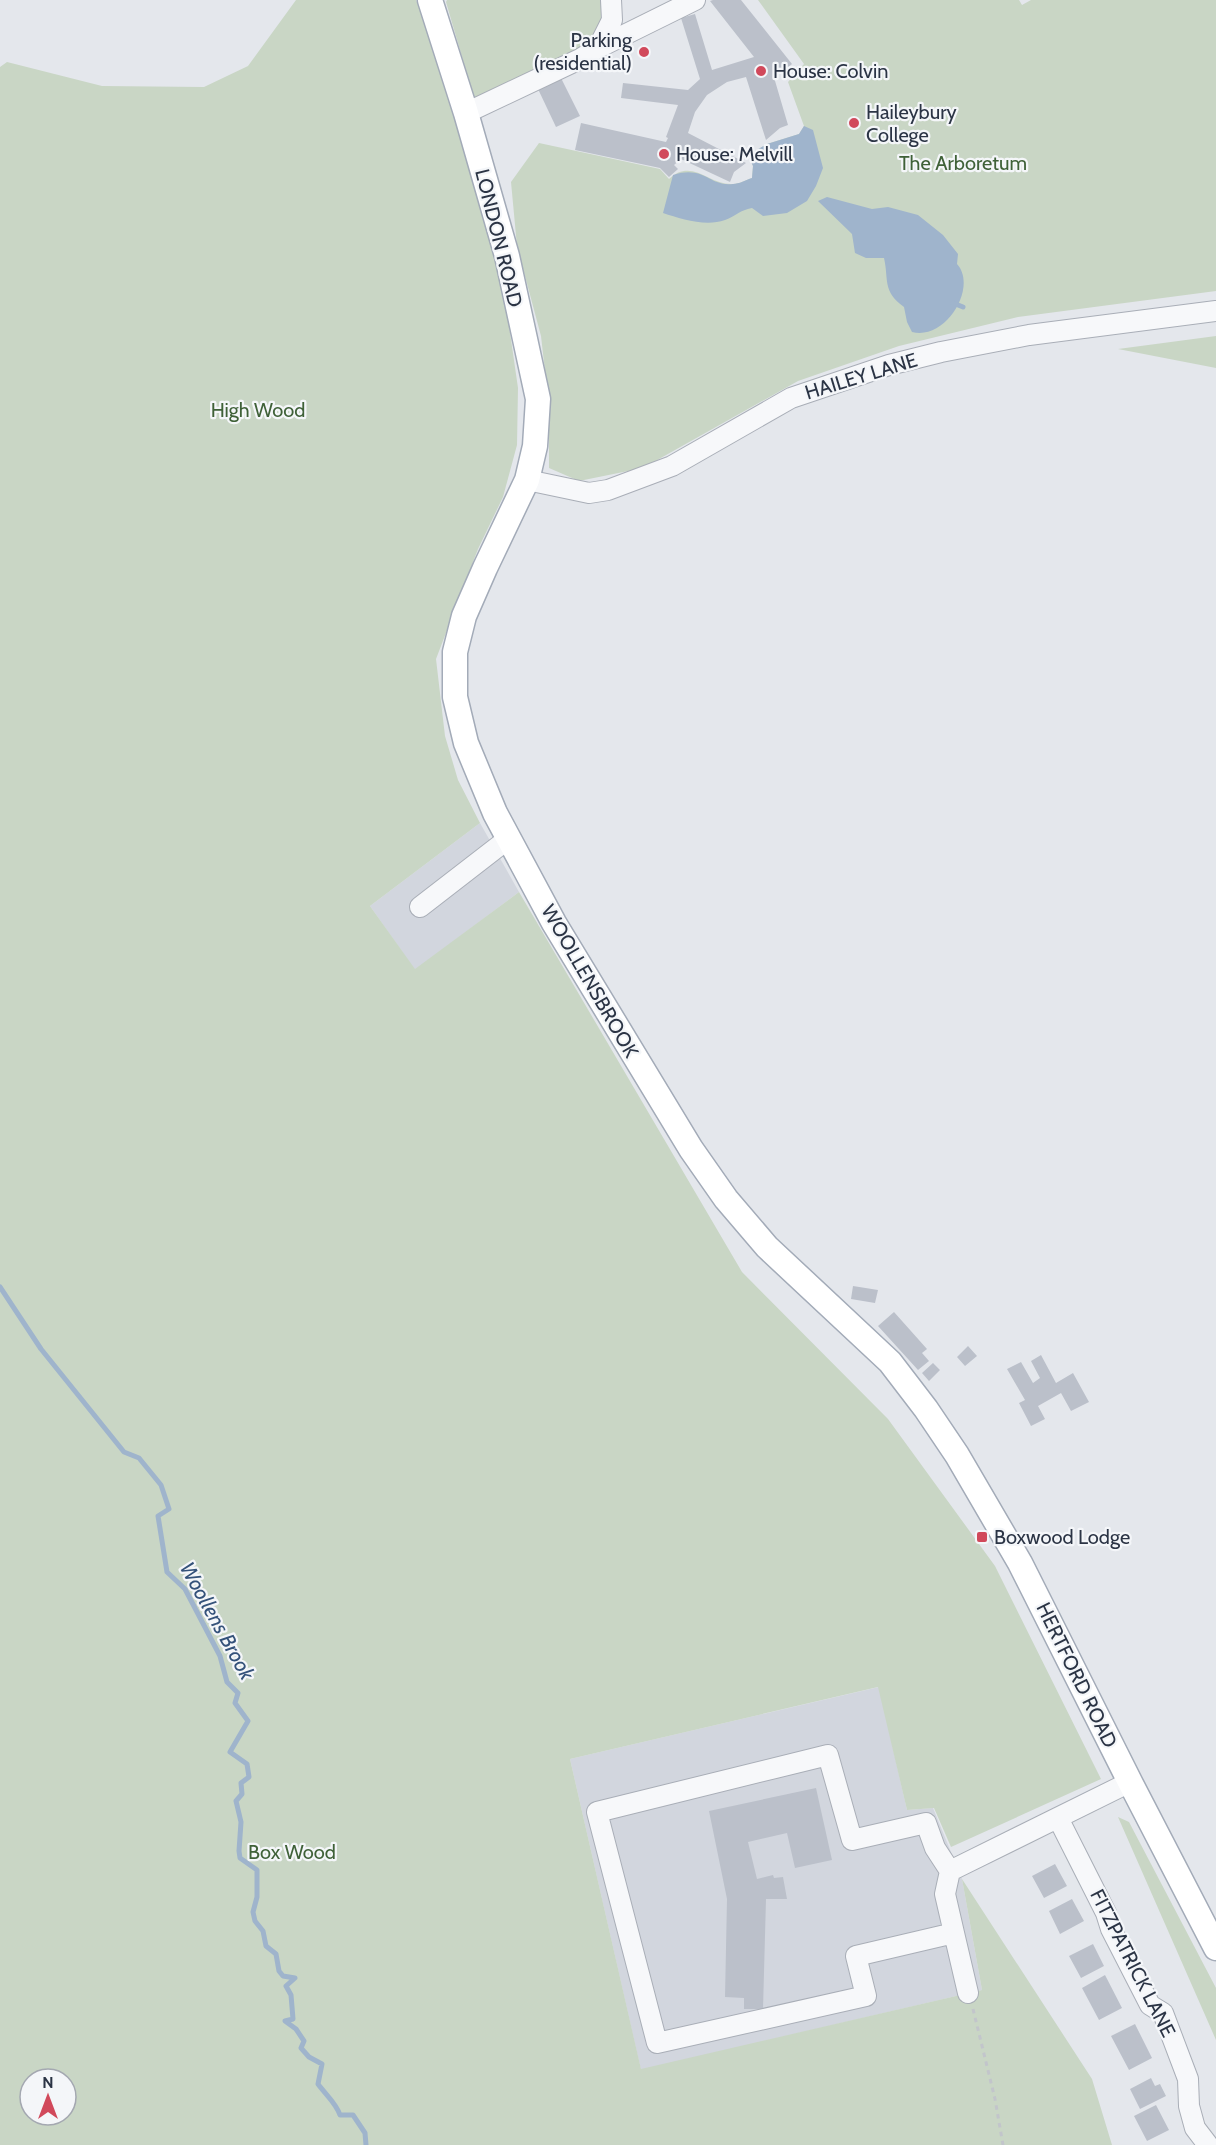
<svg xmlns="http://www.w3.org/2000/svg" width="1216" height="2145" viewBox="0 0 1216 2145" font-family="Cabin,sans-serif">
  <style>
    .built { fill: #d2d6de }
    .green { fill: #c9d6c5; fill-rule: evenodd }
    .water { fill: #9fb4cc }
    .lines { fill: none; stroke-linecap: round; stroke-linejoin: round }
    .stream { stroke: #9fb4cc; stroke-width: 5 }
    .building { fill: #bbc0ca }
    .minor-casing { stroke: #a9aeb7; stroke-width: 22 }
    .major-casing { stroke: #a3abb8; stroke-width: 27 }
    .path { stroke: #c2c5cb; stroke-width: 3; stroke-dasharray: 4.5 4.5; stroke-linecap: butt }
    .minor { stroke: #f7f8fa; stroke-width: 20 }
    .major { stroke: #fff; stroke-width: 24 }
    .poi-dot { fill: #d1495b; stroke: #f4f6f9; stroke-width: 2 }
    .labels { text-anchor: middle; stroke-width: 4.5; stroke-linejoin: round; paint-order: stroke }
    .poi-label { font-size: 20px; fill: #2b3445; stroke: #f4f6f9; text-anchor: start }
    .park-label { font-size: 20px; fill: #3f6138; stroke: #f4f6f9 }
    .street-label { font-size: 20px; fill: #2b3445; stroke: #f4f6f9 }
    .water-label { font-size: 21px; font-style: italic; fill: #34527a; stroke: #f4f6f9 }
  </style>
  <rect width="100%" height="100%" fill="#e4e7ec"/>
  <path class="built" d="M480,823L519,892L415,970L370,906Z
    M879,1687L907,1810L933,1808L962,1879L982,1990L641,2070L570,1759Z"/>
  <path class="green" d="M296,0H416L436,48L482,198L506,305L518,388L517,445L503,497L478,549L436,659L445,736L458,780L480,823L370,906L415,969L519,892L742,1272L888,1419L995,1566L1101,1779L951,1847L934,1808L907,1810L878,1687L570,1759L641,2069L982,1990L962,1879L1092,2079L1112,2145H0V67L7,62L102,86L204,87L248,66ZM30,2079H66V2115H30Z
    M447,0H604C604,13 602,25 594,35C580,55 500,86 474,98L446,2Z
    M758,0H1019L1022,5L1031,0H1216V291L1018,317L899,346L798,381L643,468L579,481L549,468V406L541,336L517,246L511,182L539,143L660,169L669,179C692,157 710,186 733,184C739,184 746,180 752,178L753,166L748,155L767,144L799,134L804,126L788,82L804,64Z
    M1216,336V368L1118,349Z
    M1118,1817L1129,1822L1216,1988V2040Z"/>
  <path class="water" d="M804,126L813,130L823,168L816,186L807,201L787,213L763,216L752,208C740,210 736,216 725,220C706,227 681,219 663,213L673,175C705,165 709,187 733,184C739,184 746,180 752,178L753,166L748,155L767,144L799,134Z
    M827,197L872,209L888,207L918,215L943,235L958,254L957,264C978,287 946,341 912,332L907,322L904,307C882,291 889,280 884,258H866L855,253L852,234L818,201Z"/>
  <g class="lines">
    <path class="stream" d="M953,303L963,307
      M0,1287L41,1349L124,1452L139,1458L161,1485L169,1509L158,1516L167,1572L185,1589L220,1656L227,1682L238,1693L235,1703L248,1721L230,1752L247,1764L249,1777L241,1783L242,1794L236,1801L241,1822L239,1851L240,1858L257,1870V1897L253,1912L255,1921L263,1931L266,1946L276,1954L279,1971L283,1976L295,1978L286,1986L291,1995L293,2019L285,2021L296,2029L304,2041L301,2048L309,2057L322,2064L318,2084C326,2095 336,2103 340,2115H353L365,2133L366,2145"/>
  </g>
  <path class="building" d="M713,0H741L792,64L782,72L780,69L773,74L788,125L780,128L766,140L746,77L727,82L707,95L695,112L688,133L746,163L734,172L730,182L681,159L674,165L678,169L669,177L660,168L575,150L581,123L666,142L668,138L666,137L678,105L621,98L623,83L688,90L700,79L681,18L695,14L712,70L754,57L710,1Z
    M561,78L580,116L556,127L538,89Z
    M853,1286L878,1290L875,1303L851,1299Z
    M894,1312L927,1349L922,1353L929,1361L918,1370L878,1326Z
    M968,1346L977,1356L965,1366L957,1357Z
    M1041,1355L1056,1383L1073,1373L1089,1402L1071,1411L1061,1393L1038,1406L1045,1419L1031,1426L1019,1403L1025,1400L1007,1369L1021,1362L1033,1383L1040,1378L1031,1361Z
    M933,1363L940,1370L929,1381L922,1373Z
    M816,1788L832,1860L795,1868L787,1833L748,1842L757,1879L773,1875L774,1878L783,1877L787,1899H766L763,2009H744V1998L725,1997L727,1899L709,1811Z
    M1055,1864L1067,1886L1044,1898L1032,1876Z
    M1072,1899L1084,1921L1060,1934L1049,1911Z
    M1093,1944L1104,1966L1081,1978L1069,1956Z
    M1105,1975L1122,2008L1099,2020L1082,1988Z
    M1135,2024L1152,2058L1129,2070L1111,2036Z
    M1151,2078L1155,2086L1160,2084L1166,2096L1140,2109L1130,2089Z
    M1156,2105L1169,2130L1147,2141L1134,2116Z"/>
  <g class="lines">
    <g class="minor-casing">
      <path id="minor" d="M598,48L695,0
        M466,113L580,59L598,48L612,20L611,0
        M527,480L589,493L608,490L672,466L791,398L889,365L941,352L1029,335L1216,311
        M420,907L508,839
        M1058,1818L1106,1913L1111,1929L1150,2005L1163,2013L1188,2079L1189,2106L1195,2128L1208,2145
        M950,1871L935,1848L926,1823L852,1840L828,1755L597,1812L657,2043L866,1996L856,1956L954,1933L945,1894L950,1871L1130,1782
        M954,1933L968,1993"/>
    </g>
    <g class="major-casing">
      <path id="major" d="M430,0L466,113L507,256L538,399L535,446L527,480L485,568L464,616L455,652V697L466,743L495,813L554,923L691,1149L726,1199L767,1247L890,1362L926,1409L957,1455L1020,1563L1130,1782L1216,1948"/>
    </g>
    <path class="path" d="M973,2009L995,2099L1003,2145"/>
    <use href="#minor" class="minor"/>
    <use href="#major" class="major"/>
  </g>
  <g class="poi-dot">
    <circle cx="644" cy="52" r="6"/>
    <circle cx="761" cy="71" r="6"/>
    <circle cx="854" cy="123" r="6"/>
    <circle cx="664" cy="154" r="6"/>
    <rect x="976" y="1531" width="12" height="12" rx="3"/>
  </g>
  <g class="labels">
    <g class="poi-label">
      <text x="632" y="47" text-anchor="end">Parking<tspan x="632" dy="23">(residential)</tspan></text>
      <text x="773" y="78">House: Colvin</text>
      <text x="866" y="119">Haileybury<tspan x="866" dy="23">College</tspan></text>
      <text x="676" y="161">House: Melvill</text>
      <text x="994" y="1544">Boxwood Lodge</text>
    </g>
    <g class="park-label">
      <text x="963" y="170">The Arboretum</text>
      <text x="258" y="417">High Wood</text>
      <text x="292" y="1859">Box Wood</text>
    </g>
    <g class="street-label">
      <text transform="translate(499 238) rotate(76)" y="7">LONDON ROAD</text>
      <text transform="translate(861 376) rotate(-17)" y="7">HAILEY LANE</text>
      <text transform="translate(590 981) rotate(60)" y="7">WOOLLENSBROOK</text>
      <text transform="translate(1077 1675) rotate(64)" y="7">HERTFORD ROAD</text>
      <text transform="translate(1133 1963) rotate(63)" y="7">FITZPATRICK LANE</text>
    </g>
    <g class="water-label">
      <text transform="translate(217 1621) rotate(61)" y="7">Woollens Brook</text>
    </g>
  </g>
  <g transform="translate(48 2097)"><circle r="28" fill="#f4f6f9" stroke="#a4a8b1" stroke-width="1.5"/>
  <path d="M0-4.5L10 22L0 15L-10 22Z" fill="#d1495b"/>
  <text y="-9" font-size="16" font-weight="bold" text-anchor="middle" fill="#2b3445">N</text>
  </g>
</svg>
